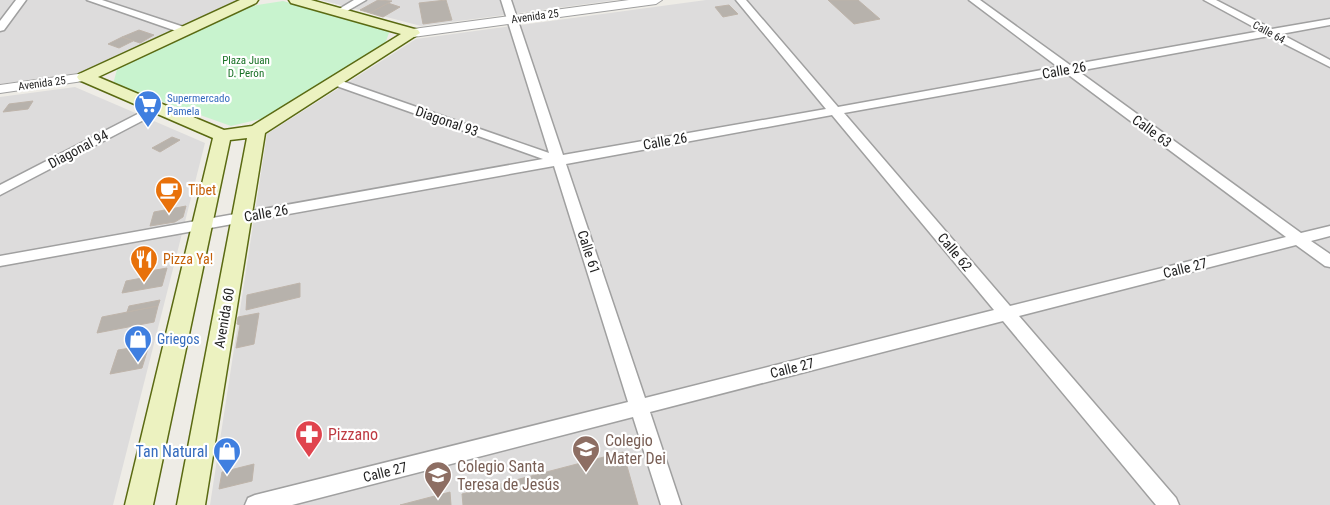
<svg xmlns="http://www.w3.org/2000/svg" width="1330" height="505" viewBox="0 0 1330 505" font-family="'Roboto Condensed',sans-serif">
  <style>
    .residential { fill: #dddcdc }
    .park { fill: #c8f3ce }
    .building { fill: #b7b2ac; stroke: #beb4aa }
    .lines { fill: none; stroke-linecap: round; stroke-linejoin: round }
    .minor-casing { stroke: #a0a0a0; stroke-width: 3 }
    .tertiary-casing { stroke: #a0a0a0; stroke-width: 2 }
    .secondary-casing { stroke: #5a6a12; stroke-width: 3 }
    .minor { fill: #fff; fill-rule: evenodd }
    .tertiary { fill: #fff; fill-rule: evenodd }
    .secondary { fill: #ecf2c0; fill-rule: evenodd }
    .labels { text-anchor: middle; stroke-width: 4.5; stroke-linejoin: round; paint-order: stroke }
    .far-street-label { font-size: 11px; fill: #1f1f1f; stroke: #fff }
    .far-park-label { font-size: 11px; fill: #187125; stroke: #fff }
    .far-shop-label { font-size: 11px; fill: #366cbe; stroke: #fff; text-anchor: start }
    .street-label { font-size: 14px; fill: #1f1f1f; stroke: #fff }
    .food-label { font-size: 14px; fill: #c56008; stroke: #fff; text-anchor: start }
    .shop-label { font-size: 14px; fill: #366cbe; stroke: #fff; text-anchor: start }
    .near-health-label { font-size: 16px; fill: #be3a42; stroke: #fff; text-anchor: start }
    .near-education-label { font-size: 16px; fill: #785e54; stroke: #fff; text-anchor: start }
    .near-shop-label { font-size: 16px; fill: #366cbe; stroke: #fff; text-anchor: end }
  </style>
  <rect width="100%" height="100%" fill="#eeece6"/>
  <path class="residential" d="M0,0H239L84,72L0,84Z
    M321,0H617L421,26Z
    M706,0H1330V505H210L267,134L416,39Z
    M75,87L205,143L113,505H0V97Z"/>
  <path class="park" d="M283,1L390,30L385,44L269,117L231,126L113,84L118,66L245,7Z"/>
  <path class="building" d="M378,0L392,1L370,13L360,10Z
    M446,0L452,20L423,24L419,3Z
    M828,0H858L880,19L854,24Z
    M388,3L400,7L383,17L370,13Z
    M729,5L738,14L723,17L715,7Z
    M139,30L154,35L140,43L122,37Z
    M122,37L133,41L119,48L108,44Z
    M33,101L28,109L3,112L9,104Z
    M172,137L180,140L160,152L152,148Z
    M186,206L183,217L175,222L150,226L154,212Z
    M167,268L162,286L122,293L126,281L142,278L144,272Z
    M300,283V297L246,310L247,295Z
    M160,300L158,306L127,312L129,306Z
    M158,306L154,322L97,333L102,317Z
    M259,313L254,344L236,348L240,325L237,324L238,317Z
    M149,345L142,368L110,374L118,350Z
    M623,452L638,505H463L462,494Z
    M254,464L252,481L219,489L222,472Z
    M450,492L451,505H400Z"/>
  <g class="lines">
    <g class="minor-casing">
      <path id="minor" d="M16,0H26L4,30L0,31V21Z
        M87,0H102L190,29L191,31L190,33H182Z
        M354,0H366L342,14H336L334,12Z
        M501,0H511L563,155L826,109L736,0H746L838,107L1058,67L969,0H980L1070,65L1261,31L1204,0H1216L1272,29L1330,19V25L1281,34L1330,60V67L1269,36L1078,71L1301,233L1330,226V236L1311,241L1330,254V267L1325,266L1296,245L1019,316L1176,498L1179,505H1156L1003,321L650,412L681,505H661L633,417L292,505H245L248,498L255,495L628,402L554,166L0,266V256L543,159L331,84L329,82L335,79L339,80L549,153ZM1066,73L1286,237L1010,306L844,113ZM832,115L994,310L645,398L566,164Z
        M157,104L161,105L163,108L161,111L0,195V185Z"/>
    </g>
    <g class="tertiary-casing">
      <path id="tertiary" d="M629,0H662L656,4L413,37L407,33L413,29Z
        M85,73L92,77L90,80L0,93V85Z"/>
    </g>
    <g class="secondary-casing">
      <path id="secondary" d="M240,0H258L256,3L98,77L224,130L252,126L401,34L291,3L289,0H311L418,30L420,33L265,133L205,505H177L247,138L230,140L153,505H125L213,138L79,80L77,77L79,74Z"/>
    </g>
    <use href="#minor" class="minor"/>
    <use href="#tertiary" class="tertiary"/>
    <use href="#secondary" class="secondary"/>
  </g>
  <defs>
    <g id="supermarket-pin" transform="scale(1.4375)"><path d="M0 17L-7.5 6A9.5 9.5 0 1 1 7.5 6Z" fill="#3f7fe0" stroke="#fff"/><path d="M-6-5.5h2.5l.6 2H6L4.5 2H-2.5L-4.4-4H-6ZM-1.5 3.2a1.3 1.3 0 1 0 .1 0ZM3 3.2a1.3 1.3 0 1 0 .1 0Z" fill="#fff"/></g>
    <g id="cafe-pin" transform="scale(1.4375)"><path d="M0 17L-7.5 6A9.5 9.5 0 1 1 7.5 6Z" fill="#e8710a" stroke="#fff"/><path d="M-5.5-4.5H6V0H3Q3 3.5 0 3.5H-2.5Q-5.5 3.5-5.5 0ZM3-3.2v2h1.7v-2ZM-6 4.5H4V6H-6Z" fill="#fff"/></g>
    <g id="restaurant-pin" transform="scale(1.4375)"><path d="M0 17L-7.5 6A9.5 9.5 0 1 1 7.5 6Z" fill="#e8710a" stroke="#fff"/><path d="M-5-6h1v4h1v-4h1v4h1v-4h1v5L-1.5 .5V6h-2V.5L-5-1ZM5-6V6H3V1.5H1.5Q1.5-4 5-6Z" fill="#fff"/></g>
    <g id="shop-pin" transform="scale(1.4375)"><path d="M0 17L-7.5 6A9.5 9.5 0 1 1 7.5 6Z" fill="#3f7fe0" stroke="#fff"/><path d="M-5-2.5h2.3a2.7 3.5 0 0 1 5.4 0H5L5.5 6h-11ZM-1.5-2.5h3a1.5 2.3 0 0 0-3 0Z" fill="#fff"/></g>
    <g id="pharmacy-pin" transform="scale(1.4375)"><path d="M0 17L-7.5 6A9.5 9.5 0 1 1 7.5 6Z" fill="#e0444e" stroke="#fff"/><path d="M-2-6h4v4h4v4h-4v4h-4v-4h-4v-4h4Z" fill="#fff"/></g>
    <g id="school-pin" transform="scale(1.4375)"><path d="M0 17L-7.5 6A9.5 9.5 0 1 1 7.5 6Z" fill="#8d6e63" stroke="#fff"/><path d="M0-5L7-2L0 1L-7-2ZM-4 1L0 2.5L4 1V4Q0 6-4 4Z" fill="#fff"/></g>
  </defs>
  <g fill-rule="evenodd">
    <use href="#supermarket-pin" x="148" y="104"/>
    <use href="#cafe-pin" x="169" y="190"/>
    <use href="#restaurant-pin" x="144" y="259"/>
    <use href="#shop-pin" x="138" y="339"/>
    <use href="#pharmacy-pin" x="309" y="434"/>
    <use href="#school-pin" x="586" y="449"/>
    <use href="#shop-pin" x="227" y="451"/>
    <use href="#school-pin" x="438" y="475"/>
  </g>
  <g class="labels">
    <g class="far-street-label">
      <text transform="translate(535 16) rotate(-8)" y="4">Avenida 25</text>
      <text transform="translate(1269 32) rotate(28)" y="4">Calle 64</text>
      <text transform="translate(42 83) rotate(-8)" y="4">Avenida 25</text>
    </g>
    <g class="far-park-label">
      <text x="246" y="64">Plaza Juan<tspan x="246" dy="13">D. Perón</tspan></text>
    </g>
    <g class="far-shop-label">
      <text x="167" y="102">Supermercado<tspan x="167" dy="13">Pamela</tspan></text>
    </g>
    <g class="street-label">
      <text transform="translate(1064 70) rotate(-10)" y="5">Calle 26</text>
      <text transform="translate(447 121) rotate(19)" y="5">Diagonal 93</text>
      <text transform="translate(1152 131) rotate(36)" y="5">Calle 63</text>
      <text transform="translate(665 141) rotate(-10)" y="5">Calle 26</text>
      <text transform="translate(78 149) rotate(-28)" y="5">Diagonal 94</text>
      <text transform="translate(266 213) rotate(-10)" y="5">Calle 26</text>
      <text transform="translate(589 252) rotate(72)" y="5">Calle 61</text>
      <text transform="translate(955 252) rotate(50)" y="5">Calle 62</text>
      <text transform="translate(1185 268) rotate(-14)" y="5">Calle 27</text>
      <text transform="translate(224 318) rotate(-80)" y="5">Avenida 60</text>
      <text transform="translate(792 368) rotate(-14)" y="5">Calle 27</text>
      <text transform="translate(385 472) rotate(-14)" y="5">Calle 27</text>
    </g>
    <g class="food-label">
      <text x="188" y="195">Tibet</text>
      <text x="163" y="264">Pizza Ya!</text>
    </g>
    <g class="shop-label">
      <text x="157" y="344">Griegos</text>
    </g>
    <g class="near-health-label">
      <text x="328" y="440">Pizzano</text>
    </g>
    <g class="near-education-label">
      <text x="605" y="446">Colegio<tspan x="605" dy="18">Mater Dei</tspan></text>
      <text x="457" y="472">Colegio Santa<tspan x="457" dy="18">Teresa de Jesús</tspan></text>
    </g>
    <g class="near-shop-label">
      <text x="208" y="457">Tan Natural</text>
    </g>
  </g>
</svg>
